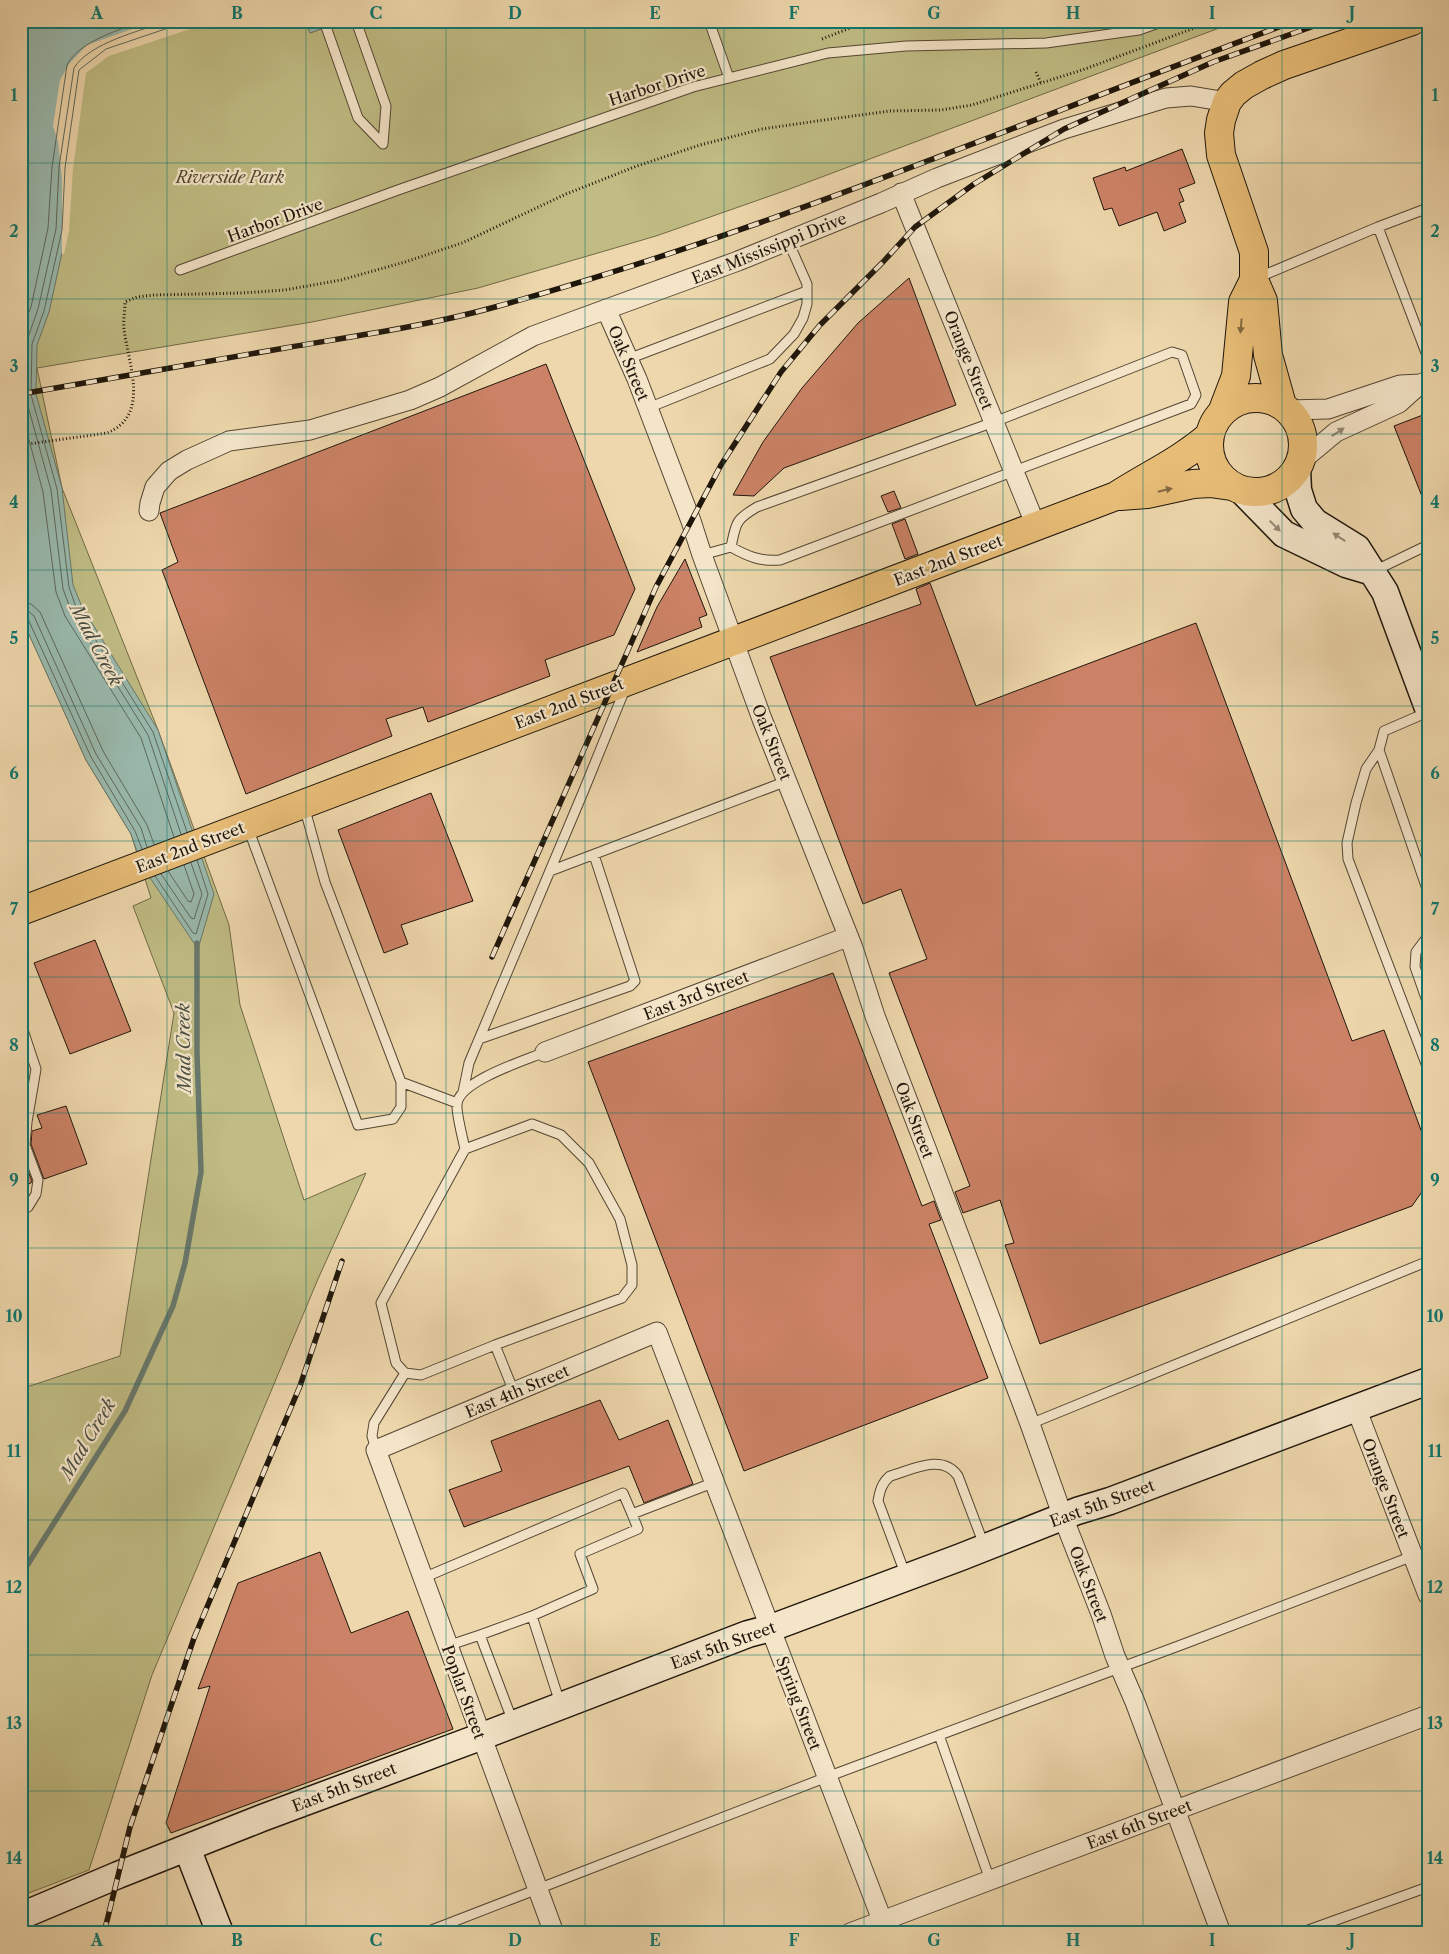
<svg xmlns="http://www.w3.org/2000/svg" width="1449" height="1954" viewBox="0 0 1449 1954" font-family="'Libre Caslon Text',serif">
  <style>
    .green { fill: #c0bc84; stroke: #706948 }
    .water { fill: #99b9ad; stroke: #68786c }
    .pier { fill: #eed7ac }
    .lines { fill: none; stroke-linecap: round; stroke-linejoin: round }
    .shore { stroke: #5c685c; stroke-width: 1 }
    .stream { stroke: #68786c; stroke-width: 5.5 }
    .building { fill: #cc8266; stroke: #1f160b }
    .lane-casing { stroke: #534633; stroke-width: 11 }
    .street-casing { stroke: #534633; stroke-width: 21 }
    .secondary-casing { stroke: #1f160b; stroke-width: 29 }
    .primary-casing { stroke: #1f160b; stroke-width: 30 }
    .path { stroke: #1f160b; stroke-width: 3; stroke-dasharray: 1 2.5; stroke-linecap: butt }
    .lane { stroke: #f4e5c9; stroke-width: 9 }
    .street { stroke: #f4e5c9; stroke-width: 19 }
    .secondary { stroke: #f4e5c9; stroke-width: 26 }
    .primary { stroke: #e7bc76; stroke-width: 28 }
    .rail-casing { stroke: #1f160b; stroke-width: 5.5 }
    .rail { stroke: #f4e5c9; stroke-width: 4; stroke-dasharray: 11; stroke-linecap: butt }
    .oneway { fill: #836940 }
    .oneway2 { fill: #948874 }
    .grid { fill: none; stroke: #0f766e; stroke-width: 1; stroke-opacity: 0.55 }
    .labels { text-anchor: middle; stroke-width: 4.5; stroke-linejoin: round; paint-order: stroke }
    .street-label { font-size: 16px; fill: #1f160b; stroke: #f4e5c9 }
    .park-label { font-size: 16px; font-style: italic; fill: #4f482f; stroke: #f4e5c9 }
    .water-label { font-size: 18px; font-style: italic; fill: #4a4f44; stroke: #f4e5c9 }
    .neatline { fill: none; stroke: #0f766e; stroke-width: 2 }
    .grid-label { font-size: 16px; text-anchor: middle; font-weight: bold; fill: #0f766e }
  </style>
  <rect width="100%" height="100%" fill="#eed7ac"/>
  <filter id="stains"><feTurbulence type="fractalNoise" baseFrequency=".004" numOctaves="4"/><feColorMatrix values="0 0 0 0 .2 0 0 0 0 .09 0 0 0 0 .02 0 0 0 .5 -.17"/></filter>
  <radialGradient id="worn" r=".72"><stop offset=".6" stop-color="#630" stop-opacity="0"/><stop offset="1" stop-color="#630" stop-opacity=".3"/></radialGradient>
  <path class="green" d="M204,21H306L310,33L343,21H1238L787,190L656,236L478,288L312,322L37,368L62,488L158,730L229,925L240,1005L304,1200L366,1173L318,1279L152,1675L89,1870L21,1896V1389L120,1356L174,1013L133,906L151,898L131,834L86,760L21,616V51L70,169L84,72L108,54Z"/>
  <path class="water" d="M21,21H204L108,54L84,72L70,169L67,230L49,312L37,345L36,394L62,488L73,585L82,607L158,730L214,894L198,949L142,866L131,834L86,760L21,617Z
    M306,21H343L310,33Z"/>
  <path class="pier" d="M155,21H207L205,24L109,56L86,73L73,169L69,231L64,254H62V178L58,142L53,126L60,80L69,64L87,45Z"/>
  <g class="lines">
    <path class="shore" d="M169,21C142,30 89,43 74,68L59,167L56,229L38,309L26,343L25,395L51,490L63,589L72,613L148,735L181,834
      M21,333L31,307L48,228L52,167L67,65C79,41 121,29 145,21
      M21,410L43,492L56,592L65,616L141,738L174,837
      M21,602L31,604L40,612L103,751L147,825L154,844
      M21,609L28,611L34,616L96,754L141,828L147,847
      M21,616L28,619L91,757L135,831L142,849
      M187,832L153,732L77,610L69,587L57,489L31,395L32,344L44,311L62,230L65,168L79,70L106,49L189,21
      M168,871L188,901L191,902L194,894L184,865
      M161,874L191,918L194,919L202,894L191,863
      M155,876L193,933L196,934L208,894L197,860"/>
    <path class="stream" d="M21,1575L125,1411L173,1306L185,1263L201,1172L197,1053V943"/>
  </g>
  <path class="building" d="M1182,149L1195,183L1179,189L1184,201L1179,203L1186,222L1164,231L1157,212L1119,226L1112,208L1104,210L1093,178L1125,167L1126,171Z
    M909,278L956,405L784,468L754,496L733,495L763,442L802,388L858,323Z
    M546,364L635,589L614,635L545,660L550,676L428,722L423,707L386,719L392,736L246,794L162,570L178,562L160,513Z
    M1428,413V509H1427L1394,426Z
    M894,491L901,508L888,512L881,496Z
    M905,519L918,554L905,559L892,524Z
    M685,559L707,615L699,618L702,627L637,652L657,607Z
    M930,583L976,706L1196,623L1352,1041L1384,1030L1428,1149V1183L1412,1206L1040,1344L1005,1245L1014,1243L1000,1200L963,1213L955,1192L970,1186L889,973L927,959L901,889L863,904L770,657L921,604L916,589Z
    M431,793L473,901L401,925L408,944L384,953L338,830Z
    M95,940L131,1031L70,1054L34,963Z
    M833,973L922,1206L934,1201L941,1220L929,1224L988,1378L744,1471L588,1062Z
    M66,1106L87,1164L44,1179L31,1144L32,1131L42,1128L37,1115Z
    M21,1153L32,1181L31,1183L21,1187Z
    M600,1400L619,1440L668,1420L693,1484L644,1503L629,1466L464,1527L449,1490L502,1471L491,1441Z
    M320,1552L351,1633L408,1611L453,1729L171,1833L166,1823L210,1686L198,1689L238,1583Z"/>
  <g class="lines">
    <g class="lane-casing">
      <path id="lane" d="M324,21L358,118L383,144
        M356,21L386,106L383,144
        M709,21L729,78
        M1378,227L1428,358
        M180,270L398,190L693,87L828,53L906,46L1046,43L1139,30L1164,21
        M1257,278L1378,227L1428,208
        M1172,352L1182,355L1196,395L1191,404L780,560C761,562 747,556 731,547C736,523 735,520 757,507L994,422Z
        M628,359L807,291
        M648,408L770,359L794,334L803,318L807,304V284L788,241
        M702,555L731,547
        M1374,571L1428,545
        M1428,712L1384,731L1379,750L1366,769L1356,803L1347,843L1348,859L1428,1069
        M1379,750L1428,892
        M248,828L358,1125L393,1119L401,1107V1082L325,882L304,806
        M550,871L787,781
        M1428,936L1416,952L1415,967L1428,1004
        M21,1024L36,1069L27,1122L25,1145L38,1180L36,1194L28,1207L21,1211
        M479,1039L630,986L635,981L594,855
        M401,1082L457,1103
        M463,1092L469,1063L584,790L625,689
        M465,1149C463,1139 456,1113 457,1104C459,1081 526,1060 545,1052
        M495,1345L622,1298L632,1285V1265L620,1219L589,1163L561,1135L532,1124L465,1149L381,1303L396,1363L405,1373L421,1375L495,1345L514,1392
        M1030,1424L1426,1262L1428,1258
        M376,1450L372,1436L374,1423L405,1373
        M906,1576L878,1501C880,1490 882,1483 890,1476C912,1470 942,1453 958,1476L984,1545
        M423,1578L623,1493L632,1514L715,1482
        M532,1616L593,1589L580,1554L638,1529L632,1514
        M447,1646L480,1635
        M513,1722L480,1635L532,1616L560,1703
        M939,1735L990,1880
        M424,1933L827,1777L1189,1642L1413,1556
        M1300,1933L1428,1887"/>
    </g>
    <g class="street-casing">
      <path id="street" d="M901,193L1036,526
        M606,309L637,379L691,521L702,555L762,719L853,948L875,1016L926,1148L1030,1424L1063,1517L1101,1614L1115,1656L1135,1702L1221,1933
        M1288,410L1328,409L1400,385L1420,384
        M1300,462L1336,432L1399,403L1420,384L1428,381
        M149,511L150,503L155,487L169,471L187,460L229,441L310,430L410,400L440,387L533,336L738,261L881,203L937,178L1064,129L1166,98L1191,96L1227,102
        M545,1052L847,937
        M1356,1408L1428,1595
        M554,1933L376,1450L657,1332L887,1933
        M850,1933L1428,1715"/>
    </g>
    <g class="secondary-casing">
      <path id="secondary" d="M1297,469L1298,490L1304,509L1315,522L1357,548L1385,592L1428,708
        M1242,491L1284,534L1346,564L1373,572
        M187,1848L220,1933
        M21,1916L118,1875L262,1818L480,1737L748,1634L771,1628L961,1557L1077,1511L1110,1501L1428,1381"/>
    </g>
    <g class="primary-casing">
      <path id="primary" d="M1209 445a47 47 0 1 1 94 0a47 47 0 1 1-94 0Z
        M1282,405L1268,355L1263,301L1254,280V252L1221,155L1219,133L1221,120L1227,102L1233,94L1244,85L1262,75L1284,65L1412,21
        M1223,410L1236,376L1243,302L1254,280
        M1120,496L1147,494L1193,484L1210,483L1231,486
        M21,911L1116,496C1147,476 1180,461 1208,437"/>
    </g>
    <path class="path" d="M822,39L868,21
      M1036,72L1041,83
      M21,445L107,433C151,415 128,364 124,329C123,321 125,311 125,302L137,297L154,295L242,293L285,290L341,280L405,262L462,243L566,194L637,166L700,145L762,129L824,120L890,111L941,110L972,105L1085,69L1213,21"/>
    <use href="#lane" class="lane"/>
    <use href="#street" class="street"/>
    <use href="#secondary" class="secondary"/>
    <use href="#primary" class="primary"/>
    <g class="rail-casing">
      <path id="rail" d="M21,394C109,379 197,363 285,348C355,336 427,326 495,307C769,231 1029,119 1295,21
        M492,957L656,587L721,465L781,372L820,325L883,262L915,227L974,184L1064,129L1213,62L1328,21
        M104,1933L130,1827L194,1638L300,1386L342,1261"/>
    </g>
    <use href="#rail" class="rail"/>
  </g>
  <defs><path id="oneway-solid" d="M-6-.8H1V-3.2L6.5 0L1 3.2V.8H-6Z" transform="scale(1.25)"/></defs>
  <g class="oneway">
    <use href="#oneway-solid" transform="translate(1241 326) rotate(95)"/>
    <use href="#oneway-solid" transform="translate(1165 490) rotate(-13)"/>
  </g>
  <g class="oneway2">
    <use href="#oneway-solid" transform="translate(1338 432) rotate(-33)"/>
    <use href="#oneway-solid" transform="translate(1275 526) rotate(44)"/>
    <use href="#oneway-solid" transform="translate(1339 537) rotate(-147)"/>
  </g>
  <path class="grid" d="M167,21V1933M306,21V1933M446,21V1933M585,21V1933M724,21V1933M864,21V1933M1003,21V1933M1143,21V1933M1282,21V1933M21,163H1428M21,299H1428M21,434H1428M21,570H1428M21,706H1428M21,841H1428M21,977H1428M21,1113H1428M21,1248H1428M21,1384H1428M21,1520H1428M21,1655H1428M21,1791H1428"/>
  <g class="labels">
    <g class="street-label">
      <text transform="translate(657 85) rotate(-18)" y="6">Harbor Drive</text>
      <text transform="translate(275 220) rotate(-20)" y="6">Harbor Drive</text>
      <text transform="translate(769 248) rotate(-22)" y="6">East Mississippi Drive</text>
      <text transform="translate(969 360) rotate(68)" y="6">Orange Street</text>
      <text transform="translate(629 363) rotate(67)" y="6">Oak Street</text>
      <text transform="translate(948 560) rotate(-21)" y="6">East 2nd Street</text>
      <text transform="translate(569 703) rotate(-21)" y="6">East 2nd Street</text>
      <text transform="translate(772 742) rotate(68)" y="6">Oak Street</text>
      <text transform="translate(190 847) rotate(-21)" y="6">East 2nd Street</text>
      <text transform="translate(696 995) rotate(-21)" y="6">East 3rd Street</text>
      <text transform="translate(915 1120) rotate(69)" y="6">Oak Street</text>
      <text transform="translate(517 1391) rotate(-23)" y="6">East 4th Street</text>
      <text transform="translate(1386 1488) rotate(69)" y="6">Orange Street</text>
      <text transform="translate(1102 1503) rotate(-20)" y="6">East 5th Street</text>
      <text transform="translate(1089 1584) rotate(69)" y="6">Oak Street</text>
      <text transform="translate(723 1645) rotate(-20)" y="6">East 5th Street</text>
      <text transform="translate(464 1692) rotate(70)" y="6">Poplar Street</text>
      <text transform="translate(799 1703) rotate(69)" y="6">Spring Street</text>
      <text transform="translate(344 1787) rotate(-21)" y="6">East 5th Street</text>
      <text transform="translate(1139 1824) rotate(-21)" y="6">East 6th Street</text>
    </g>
    <g class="park-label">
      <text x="230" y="183">Riverside Park</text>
    </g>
    <g class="water-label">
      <text transform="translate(96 645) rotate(62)" y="6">Mad Creek</text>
      <text transform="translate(184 1048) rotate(-91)" y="6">Mad Creek</text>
      <text transform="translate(88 1439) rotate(-59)" y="6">Mad Creek</text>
    </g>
  </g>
  <rect width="1449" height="1954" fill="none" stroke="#eed7ac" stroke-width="55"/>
  <rect x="28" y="28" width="1394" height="1898" class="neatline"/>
  <g class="grid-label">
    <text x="97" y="19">A</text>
    <text x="237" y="19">B</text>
    <text x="376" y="19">C</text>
    <text x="515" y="19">D</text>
    <text x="655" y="19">E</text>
    <text x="794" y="19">F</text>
    <text x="934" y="19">G</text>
    <text x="1073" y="19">H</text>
    <text x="1212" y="19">I</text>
    <text x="1352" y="19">J</text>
    <text x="14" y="101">1</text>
    <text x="1435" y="101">1</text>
    <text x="14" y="237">2</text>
    <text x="1435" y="237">2</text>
    <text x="14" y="372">3</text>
    <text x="1435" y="372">3</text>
    <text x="14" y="508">4</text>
    <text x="1435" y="508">4</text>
    <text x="14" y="644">5</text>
    <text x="1435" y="644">5</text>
    <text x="14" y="779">6</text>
    <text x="1435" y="779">6</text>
    <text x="14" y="915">7</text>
    <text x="1435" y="915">7</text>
    <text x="14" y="1051">8</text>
    <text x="1435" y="1051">8</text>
    <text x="14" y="1186">9</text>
    <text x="1435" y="1186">9</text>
    <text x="14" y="1322">10</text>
    <text x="1435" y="1322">10</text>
    <text x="14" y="1457">11</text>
    <text x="1435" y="1457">11</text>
    <text x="14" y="1593">12</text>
    <text x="1435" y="1593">12</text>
    <text x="14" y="1729">13</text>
    <text x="1435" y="1729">13</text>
    <text x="14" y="1864">14</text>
    <text x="1435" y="1864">14</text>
    <text x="97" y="1946">A</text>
    <text x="237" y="1946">B</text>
    <text x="376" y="1946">C</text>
    <text x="515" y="1946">D</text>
    <text x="655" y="1946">E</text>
    <text x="794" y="1946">F</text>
    <text x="934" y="1946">G</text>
    <text x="1073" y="1946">H</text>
    <text x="1212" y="1946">I</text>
    <text x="1352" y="1946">J</text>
  </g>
  <rect width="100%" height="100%" filter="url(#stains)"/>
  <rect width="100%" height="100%" fill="url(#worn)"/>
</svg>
